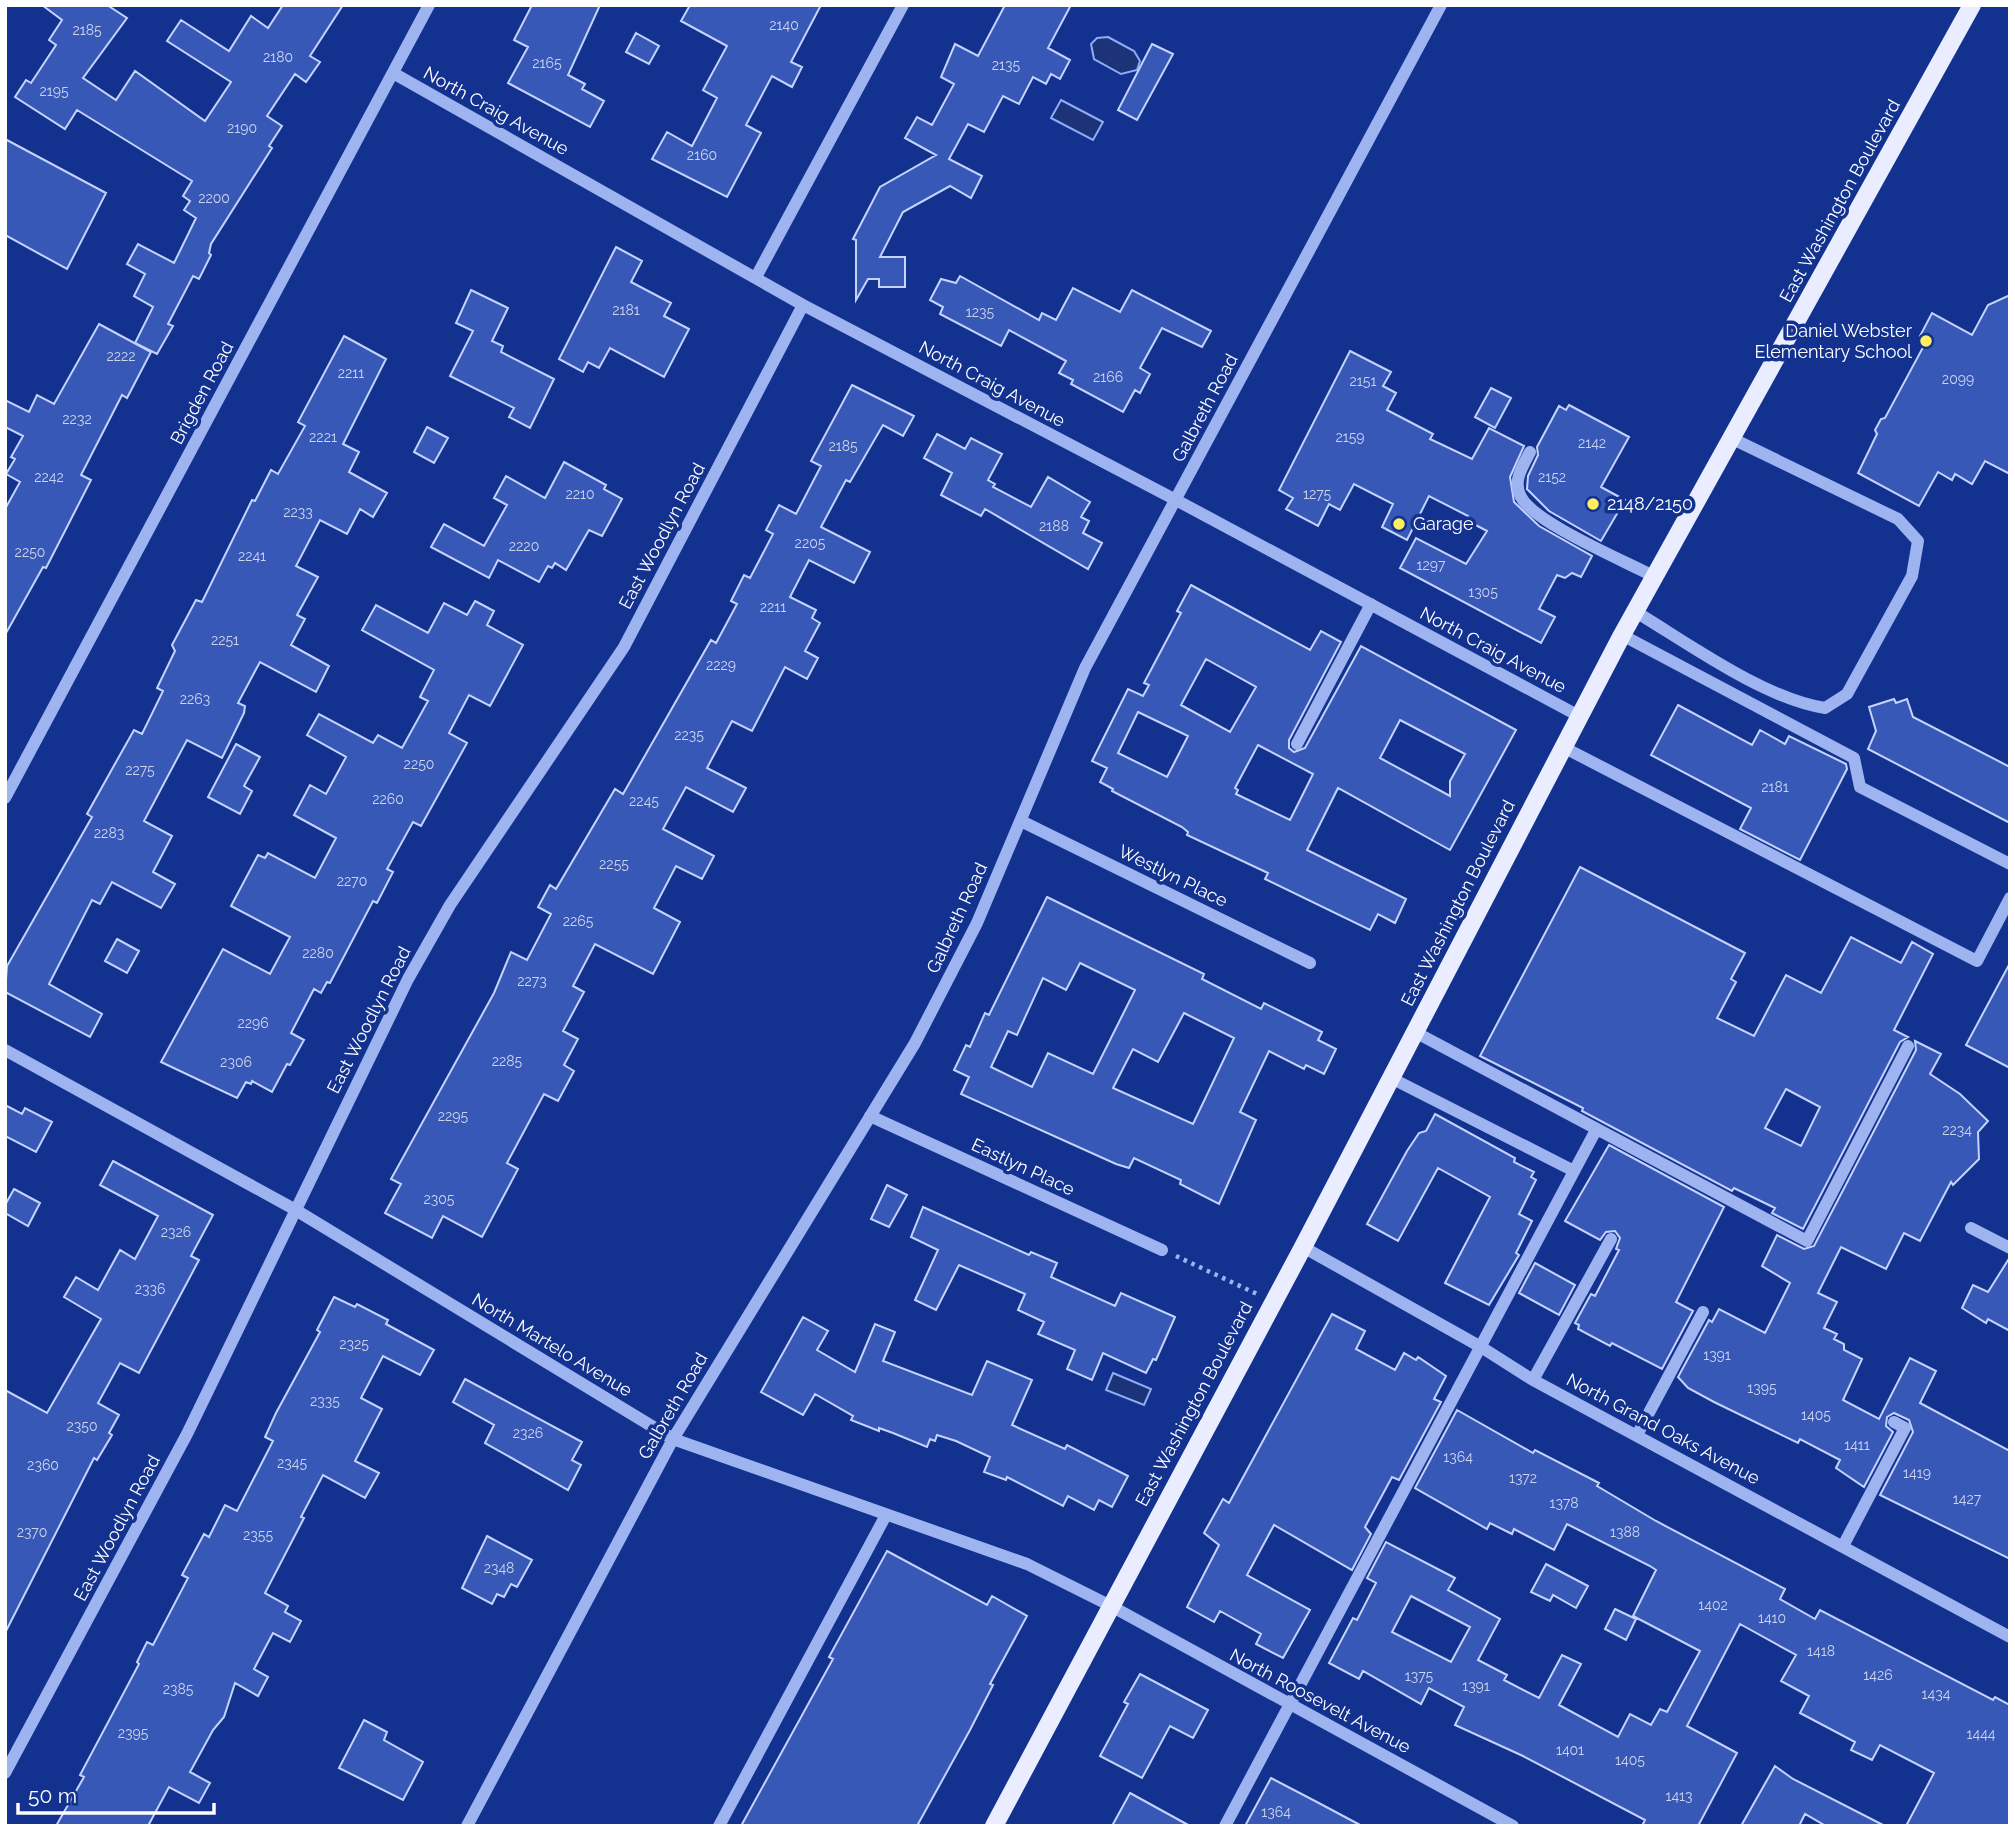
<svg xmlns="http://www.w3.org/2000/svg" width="2015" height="1831" viewBox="0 0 2015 1831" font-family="Raleway,sans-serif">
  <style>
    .water { fill: #1c337a; stroke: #90acf5; stroke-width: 2 }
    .building { fill: #3758b7; stroke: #c5d4fc; stroke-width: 2; fill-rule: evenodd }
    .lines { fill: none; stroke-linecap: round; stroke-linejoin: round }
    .path { stroke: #9eb4f1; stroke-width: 4.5; stroke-dasharray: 3.5 5; stroke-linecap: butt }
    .minor { stroke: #9eb4f1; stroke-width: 12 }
    .major { stroke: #e9edff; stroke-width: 18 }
    .poi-dot { fill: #ffef5f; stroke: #133290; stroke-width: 2.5 }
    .labels { text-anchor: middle; stroke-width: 7; stroke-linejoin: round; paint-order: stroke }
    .number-label { font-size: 14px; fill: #cdd5ed }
    .street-label { font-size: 18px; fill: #fff; stroke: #133290 }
    .poi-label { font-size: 18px; fill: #fff; stroke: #133290; text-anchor: start }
  </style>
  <rect width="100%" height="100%" fill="#133290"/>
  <path class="water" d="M1108,37L1134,51L1140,61L1137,70L1121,74L1094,59L1091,44L1097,38Z
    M1061,100L1103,122L1093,140L1051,118Z
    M1113,1373L1151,1389L1144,1405L1106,1390Z"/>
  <path class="building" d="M42,5H107L127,18L83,78L116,100L135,71L205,121L231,82L167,41L181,20L229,51L251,16L268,28L283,5H343L310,56L320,62L306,82L295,74L267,116L282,126L269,146L272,148L211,244L209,253L211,255L199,279L193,276L168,324L173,326L157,354L135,343L153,307L134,296L145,274L127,264L138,244L174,263L196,218L184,210L190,201L183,196L192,181L77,110L65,129L15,97L26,80L31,83L56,45L49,40L62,20Z
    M532,5H600L568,75L585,84L582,89L604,101L590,127L508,83L528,47L514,40Z
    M690,5H821L791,62L802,67L792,87L772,76L746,125L761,133L727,197L652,159L667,132L692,146L717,98L703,90L727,46L681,21Z
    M1005,5H1071L1048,48L1070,60L1060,79L1051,74L1046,84L1033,77L1019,104L1003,96L984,132L968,124L949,159L982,176L971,198L950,186L903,212L880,257H905V287H879V279H868L856,300V240L853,239L880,187L936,155L905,138L917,117L932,125L954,84L941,77L955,44L978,56Z
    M636,33L659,46L649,64L626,52Z
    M1152,44L1173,54L1137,120L1118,110Z
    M5,139L106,193L67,269L5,235Z
    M616,247L642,261L631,282L671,303L664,316L689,329L664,377L610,348L599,368L588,362L583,372L559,359Z
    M960,276L1039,320L1042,313L1056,320L1073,288L1120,312L1132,290L1211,331L1202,347L1162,328L1140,368L1150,374L1140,393L1135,390L1123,412L1071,384L1073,380L1059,373L1066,361L1009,330L1001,346L940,314L943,307L930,300L941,279L956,283Z
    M471,290L508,308L492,341L503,346L501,352L554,379L530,428L509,417L514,408L450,376L473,331L456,323Z
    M2010,295V474L1985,461L1972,484L1955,474L1952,480L1938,472L1919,506L1858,473L1877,434L1875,430L1881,419L1885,418L1927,340L1920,336L1932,313L1972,335L1988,305Z
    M99,324L151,352L127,398L122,395L81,475L91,480L46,568L43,567L5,635V509L20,482L6,474L15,459L11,457L23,436L5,427V400L29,412L37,395L54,404Z
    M344,336L386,359L343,444L359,452L349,472L387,493L373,517L360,509L347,534L320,520L296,566L318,577L297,615L305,619L291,645L329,666L316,692L260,662L238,703L245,706L244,713L222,758L187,740L144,821L172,836L153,872L175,884L161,908L112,882L100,904L92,900L49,984L102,1014L90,1037L5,992L7,966L92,817L87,814L116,762L134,730L142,734L163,691L157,688L175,651L172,645L196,600L202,602L252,500L255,501L271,470L278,474L305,426L298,422Z
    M1350,351L1391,372L1383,386L1396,393L1387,410L1433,434L1430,439L1472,459L1489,428L1524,446L1510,477L1514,502L1539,526L1592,556L1581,577L1572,573L1565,578L1557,575L1539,609L1555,617L1541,643L1400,568L1416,538L1466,564L1487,531L1466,520L1468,516L1429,496L1407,540L1382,527L1393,504L1354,484L1340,510L1329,504L1318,526L1286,509L1293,498L1279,490Z
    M852,385L914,416L903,436L883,425L850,482L846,480L821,527L870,552L854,583L809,560L790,597L816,610L812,618L820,623L805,651L818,658L807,679L785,667L752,731L732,721L707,768L746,788L733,812L686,787L663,829L714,856L702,879L676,866L654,908L680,922L653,974L595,944L573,986L584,992L563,1031L578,1039L564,1065L574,1071L558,1101L544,1094L507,1163L518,1169L482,1237L443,1216L432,1238L385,1213L401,1184L391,1179L494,993L511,952L527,960L551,914L538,907L550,885L556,889L615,789L623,794L711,640L716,643L737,604L731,601L744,575L750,578L773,534L766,530L779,505L796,514L821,466L811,461Z
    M1491,388L1511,398L1495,428L1475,417Z
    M1569,405L1629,437L1601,487L1625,500L1601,541L1549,511L1527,489L1528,476L1538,455L1537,447L1559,406L1566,410Z
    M427,427L448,438L434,463L414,452Z
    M937,434L965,449L971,438L1002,454L988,480L995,484L993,487L1031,507L1048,477L1090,502L1081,517L1089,521L1083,533L1102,543L1088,569L985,509L981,516L941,495L952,473L924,458Z
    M564,462L606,485L604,489L622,499L602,536L589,530L566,570L555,563L552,568L548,566L539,582L498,560L489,578L431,547L444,524L484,546L507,505L494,498L506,476L545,498Z
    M1191,585L1310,650L1321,631L1341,642L1289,740V748L1294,752L1305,748L1361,646L1516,730L1450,850L1338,788L1307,850L1406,899L1395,923L1378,914L1370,930L1265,879L1268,873L1187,835L1188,832L1182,827L1112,791L1113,789L1100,782L1107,768L1092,761L1128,689L1143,696L1149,685L1144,683L1181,613L1177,611ZM1206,659L1256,687L1230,732L1181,705ZM1138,712L1188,736L1167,777L1118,753ZM1400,720L1465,754L1450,781V796L1380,758ZM1258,745L1313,774L1290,820L1236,794L1238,790L1235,788Z
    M475,601L494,611L487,625L523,645L490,706L469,695L449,733L467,743L421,826L413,822L387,869L393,872L377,903L373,901L330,983L327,982L321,993L314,989L291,1033L304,1040L290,1065L287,1064L272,1092L252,1081L251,1084L246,1082L237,1098L161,1062L223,949L270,974L290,937L231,906L258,855L265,858L268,853L315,878L336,838L294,815L310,785L326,794L346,757L307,735L319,714L373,743L378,735L402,748L428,701L420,697L434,670L362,630L376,605L428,633L444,603L467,615Z
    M1894,699L1896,703L1907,699L1913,717L2010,767V823L1868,749L1876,731L1869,707Z
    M1678,705L1752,745L1760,730L1785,744L1789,736L1846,764L1847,769L1800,860L1740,829L1751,808L1651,755Z
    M236,744L260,757L244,786L252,791L240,814L208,797Z
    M1580,867L1745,953L1731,979L1736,982L1717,1018L1754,1036L1786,975L1821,993L1851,937L1901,963L1912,942L1933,954L1894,1030L1908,1037L1900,1042L1803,1229L1772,1213L1775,1208L1734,1188L1732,1191L1582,1111L1583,1108L1480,1056ZM1786,1089L1820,1107L1801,1146L1765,1128Z
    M1047,897L1204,974L1202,979L1261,1009L1264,1003L1322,1032L1318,1040L1336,1049L1324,1074L1306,1065L1304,1069L1269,1051L1240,1112L1256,1120L1219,1204L1180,1184L1181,1180L1134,1158L1129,1168L1116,1164L961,1094L969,1077L954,1070L966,1045L970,1047L985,1013L989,1015ZM1080,963L1135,990L1093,1074L1048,1053L1032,1087L991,1067L1008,1031L1017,1035L1043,978L1066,990ZM1184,1013L1234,1038L1193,1124L1113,1088L1133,1049L1158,1062Z
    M117,939L139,951L127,973L105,961Z
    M2010,963V1068L1966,1045Z
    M1915,1041L1941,1054L1930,1074L1960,1094L1988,1121L1978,1132L1979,1159L1953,1185L1951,1182L1920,1241L1904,1233L1886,1269L1841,1247L1818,1293L1837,1302L1824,1328L1837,1334L1834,1339L1844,1344V1350L1862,1359L1843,1400L1879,1419L1910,1358L1936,1371L1920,1403L2010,1451V1559L1880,1495L1913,1432L1909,1420L1894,1413L1887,1417L1886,1426L1893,1432L1864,1487L1836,1468L1840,1460L1800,1439L1798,1443L1714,1402L1688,1388L1678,1377L1709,1320L1712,1322L1719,1309L1765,1333L1790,1283L1762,1266L1777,1235L1804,1249L1814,1246L1916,1050Z
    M5,1105L22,1114L25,1108L52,1122L36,1152L5,1136Z
    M1435,1114L1515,1158L1514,1162L1534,1172L1531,1177L1536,1180L1519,1214L1532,1221L1516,1253L1519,1255L1489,1305L1445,1283L1490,1197L1438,1168L1398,1241L1367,1224L1407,1151L1419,1133L1426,1131Z
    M1609,1145L1724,1207L1676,1302L1693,1311L1662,1369L1612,1343L1610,1346L1578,1329L1579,1325L1575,1323L1591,1294L1595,1296L1619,1250L1616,1249L1620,1238L1615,1231L1606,1232L1600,1240L1565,1221Z
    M113,1161L213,1215L191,1256L199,1260L139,1373L120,1363L98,1403L119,1415L109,1433L112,1435L97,1460L94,1458L5,1633V1390L47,1413L101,1319L64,1297L76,1277L98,1290L120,1250L135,1259L158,1216L100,1185Z
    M887,1185L907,1195L889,1227L871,1219Z
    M14,1189L40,1203L28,1226L5,1213V1205Z
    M923,1207L1029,1255L1031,1252L1057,1263L1051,1277L1115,1306L1121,1293L1175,1317L1156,1360L1153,1359L1146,1373L1103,1353L1092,1380L1067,1369L1075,1350L1038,1334L1044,1322L1018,1310L1025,1294L959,1265L936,1310L915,1300L938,1250L911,1237Z
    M2010,1257V1331L1988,1319L1986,1323L1962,1308L1973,1285L1988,1292Z
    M1535,1263L1575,1285L1559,1315L1519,1293Z
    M334,1297L355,1307L357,1304L388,1320L386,1324L434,1350L420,1375L383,1356L361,1398L382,1409L355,1461L379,1473L365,1498L323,1475L301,1517L304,1518L265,1593L288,1606L285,1612L301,1621L290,1642L273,1633L254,1669L268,1677L258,1696L235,1683L224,1717L213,1730L190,1772L210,1783L199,1803L169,1787L148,1826H56L84,1777L80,1775L139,1664L137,1662L147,1642L153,1645L188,1578L182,1575L204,1534L209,1537L225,1505L237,1511L273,1441L265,1437L276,1413L320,1332L317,1330Z
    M1332,1314L1365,1331L1356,1349L1395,1370L1404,1353L1416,1360L1418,1357L1446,1376L1434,1399L1441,1402L1399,1480L1392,1477L1365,1527L1371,1534L1352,1570L1274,1525L1247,1575L1310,1610L1283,1658L1256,1644L1261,1634L1220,1611L1214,1622L1187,1607L1219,1545L1204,1533L1223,1499L1229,1503Z
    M803,1317L828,1331L817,1350L855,1372L875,1324L895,1332L883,1361L972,1395L987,1361L1032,1380L1012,1425L1065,1449L1067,1445L1128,1476L1112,1507L1099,1500L1094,1510L1068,1496L1063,1506L1007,1477L1006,1480L984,1472L990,1457L956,1441L937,1435L935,1441L930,1439L927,1447L893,1433L879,1428V1431L851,1420L853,1416L815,1394L803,1415L761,1392Z
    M465,1379L582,1442L572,1460L581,1465L568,1490L485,1443L494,1425L453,1402Z
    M1457,1410L1533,1453L1535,1450L1599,1483L1597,1486L1656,1521L1785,1589L1780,1599L1815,1619L1820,1610L1993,1700L1995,1697L2010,1705V1826H1906L1934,1773L1880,1745L1872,1760L1851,1750L1855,1742L1800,1713L1809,1696L1781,1681L1796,1655L1740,1624L1687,1726L1737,1753L1698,1826H1642L1645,1820L1523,1756L1455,1725L1464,1707L1429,1688L1421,1704L1363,1671L1359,1679L1329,1663L1353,1618L1357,1620L1376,1583L1367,1578L1386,1542L1455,1578L1448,1590L1500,1619L1478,1660L1507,1675L1504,1680L1539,1698L1562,1655L1581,1664L1559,1705L1618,1737L1630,1714L1651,1725L1660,1709L1667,1712L1700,1651L1633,1616L1656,1570L1650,1566L1567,1524L1554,1550L1514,1529L1512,1534L1490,1523L1487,1529L1415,1488ZM1411,1596L1470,1627L1451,1662L1392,1632Z
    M487,1536L532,1560L517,1587L511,1584L504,1597L497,1594L492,1604L462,1588Z
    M887,1551L987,1605L992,1596L1027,1616L990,1684L993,1685L970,1730L917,1826H741L833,1659L829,1657Z
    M1546,1564L1588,1586L1576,1608L1553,1595L1550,1601L1531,1592Z
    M1615,1609L1636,1619L1626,1640L1605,1629Z
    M1140,1674L1208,1710L1193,1738L1170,1726L1142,1778L1100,1756L1128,1704L1124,1702Z
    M364,1720L387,1732L384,1740L423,1762L403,1800L339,1768Z
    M1775,1766L1793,1779L1885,1826H1826L1805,1814L1799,1826H1741Z
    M1271,1778L1315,1801L1362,1826H1245Z
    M1130,1793L1190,1826H1112Z"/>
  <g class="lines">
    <path class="path" d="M1176,1256L1257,1294"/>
    <path class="minor" d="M393,73L803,305L1176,500L1579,716
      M756,277L903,5
      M1530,452C1523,466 1512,481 1521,497C1534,523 1627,562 1655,577
      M1636,612C1689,644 1765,699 1825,708L1847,694L1912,576L1918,541L1898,519L1733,439
      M1622,635L1854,758L1860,787L2010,864
      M1297,744L1371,604
      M1563,747L1977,961L2010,898
      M5,798L429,5
      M1021,821L1310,963
      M1415,1032L1807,1241L1908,1046
      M5,1050L294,1209L673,1439L1027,1564L1111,1606L1513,1826
      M1391,1078L1574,1171
      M870,1116L1162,1250
      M1971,1228L2010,1248
      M1303,1247L1481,1347L1533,1380L2010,1637
      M1533,1380L1611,1239
      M1637,1435L1703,1312
      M1843,1546L1905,1428L1894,1422
      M5,1773L187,1434L408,979L450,905L624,647L803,305
      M467,1826L673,1439L915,1043L977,923L1085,668L1441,5
      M719,1826L886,1515
      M1225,1826L1596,1130"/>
    <path class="major" d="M994,1826L1303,1247L1622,635L1972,5"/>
  </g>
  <g class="poi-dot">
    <circle cx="1926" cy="341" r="7"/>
    <circle cx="1593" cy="504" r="7"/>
    <circle cx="1399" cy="524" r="7"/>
  </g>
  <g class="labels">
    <g class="number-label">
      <text x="784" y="30">2140</text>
      <text x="87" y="35">2185</text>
      <text x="278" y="62">2180</text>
      <text x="547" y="68">2165</text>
      <text x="1006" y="70">2135</text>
      <text x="54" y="96">2195</text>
      <text x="242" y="133">2190</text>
      <text x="702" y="160">2160</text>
      <text x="214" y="203">2200</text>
      <text x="626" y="315">2181</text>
      <text x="980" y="317">1235</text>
      <text x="121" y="361">2222</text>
      <text x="351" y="378">2211</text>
      <text x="1108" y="382">2166</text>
      <text x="1958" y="384">2099</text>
      <text x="1363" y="386">2151</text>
      <text x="77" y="424">2232</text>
      <text x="323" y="442">2221</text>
      <text x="1350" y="442">2159</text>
      <text x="1592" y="448">2142</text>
      <text x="843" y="451">2185</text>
      <text x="49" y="482">2242</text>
      <text x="1552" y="482">2152</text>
      <text x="580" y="499">2210</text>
      <text x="1317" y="499">1275</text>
      <text x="298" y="517">2233</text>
      <text x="1054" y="531">2188</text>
      <text x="810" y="548">2205</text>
      <text x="524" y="551">2220</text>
      <text x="30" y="557">2250</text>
      <text x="252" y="561">2241</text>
      <text x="1431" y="570">1297</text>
      <text x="1483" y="597">1305</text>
      <text x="773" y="612">2211</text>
      <text x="225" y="645">2251</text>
      <text x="721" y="670">2229</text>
      <text x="195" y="704">2263</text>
      <text x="689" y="740">2235</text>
      <text x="419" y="769">2250</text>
      <text x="140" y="775">2275</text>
      <text x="1775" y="792">2181</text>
      <text x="388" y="804">2260</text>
      <text x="644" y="806">2245</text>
      <text x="109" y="838">2283</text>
      <text x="614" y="869">2255</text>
      <text x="352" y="886">2270</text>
      <text x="578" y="926">2265</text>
      <text x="318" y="958">2280</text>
      <text x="532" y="986">2273</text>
      <text x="253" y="1028">2296</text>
      <text x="507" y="1066">2285</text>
      <text x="236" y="1067">2306</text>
      <text x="453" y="1121">2295</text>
      <text x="1957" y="1135">2234</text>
      <text x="439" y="1204">2305</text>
      <text x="176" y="1237">2326</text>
      <text x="150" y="1294">2336</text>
      <text x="354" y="1349">2325</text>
      <text x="1717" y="1360">1391</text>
      <text x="1762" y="1393">1395</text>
      <text x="325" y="1406">2335</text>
      <text x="1816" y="1420">1405</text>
      <text x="82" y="1431">2350</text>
      <text x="528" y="1438">2326</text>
      <text x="1857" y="1450">1411</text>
      <text x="1458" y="1462">1364</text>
      <text x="292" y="1468">2345</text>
      <text x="43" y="1470">2360</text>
      <text x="1917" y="1478">1419</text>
      <text x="1523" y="1483">1372</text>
      <text x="1967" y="1504">1427</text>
      <text x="1564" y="1508">1378</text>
      <text x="32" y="1537">2370</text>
      <text x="1625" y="1537">1388</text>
      <text x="258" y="1540">2355</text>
      <text x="499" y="1573">2348</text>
      <text x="1713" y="1610">1402</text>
      <text x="1772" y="1623">1410</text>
      <text x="1821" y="1656">1418</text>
      <text x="1878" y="1680">1426</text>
      <text x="1419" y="1681">1375</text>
      <text x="1476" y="1691">1391</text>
      <text x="178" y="1694">2385</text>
      <text x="1936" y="1699">1434</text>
      <text x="133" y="1738">2395</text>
      <text x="1981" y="1739">1444</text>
      <text x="1570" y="1755">1401</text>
      <text x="1630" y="1765">1405</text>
      <text x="1679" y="1801">1413</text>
      <text x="1276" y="1817">1364</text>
    </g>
    <g class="street-label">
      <text transform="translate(496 111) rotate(29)" y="6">North Craig Avenue</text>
      <text transform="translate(1840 201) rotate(-61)" y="6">East Washington Boulevard</text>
      <text transform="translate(992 384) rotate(28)" y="6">North Craig Avenue</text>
      <text transform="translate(202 393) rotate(-62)" y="6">Brigden Road</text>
      <text transform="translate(1205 408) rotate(-62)" y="6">Galbreth Road</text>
      <text transform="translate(662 536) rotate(-62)" y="6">East Woodlyn Road</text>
      <text transform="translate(1493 650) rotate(28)" y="6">North Craig Avenue</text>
      <text transform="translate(1173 876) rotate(26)" y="6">Westlyn Place</text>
      <text transform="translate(1458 903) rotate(-63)" y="6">East Washington Boulevard</text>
      <text transform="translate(957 918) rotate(-65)" y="6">Galbreth Road</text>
      <text transform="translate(369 1020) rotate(-63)" y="6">East Woodlyn Road</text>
      <text transform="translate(1023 1167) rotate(25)" y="6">Eastlyn Place</text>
      <text transform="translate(552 1345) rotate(31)" y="6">North Martelo Avenue</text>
      <text transform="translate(1194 1404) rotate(-62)" y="6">East Washington Boulevard</text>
      <text transform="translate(673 1406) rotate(-60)" y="6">Galbreth Road</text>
      <text transform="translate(1663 1429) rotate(28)" y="6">North Grand Oaks Avenue</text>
      <text transform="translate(117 1528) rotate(-62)" y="6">East Woodlyn Road</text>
      <text transform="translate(1320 1701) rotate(28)" y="6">North Roosevelt Avenue</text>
    </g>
    <g class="poi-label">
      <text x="1912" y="337" text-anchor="end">Daniel Webster<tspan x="1912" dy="21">Elementary School</tspan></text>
      <text x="1607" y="510">2148/2150</text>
      <text x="1413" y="530">Garage</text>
    </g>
  </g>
  <rect width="2015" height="1831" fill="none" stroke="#ffffff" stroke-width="14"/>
  <path d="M18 1803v10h196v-10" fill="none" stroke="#ffffff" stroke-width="3.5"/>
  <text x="28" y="1803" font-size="21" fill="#ffffff" stroke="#133290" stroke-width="5" paint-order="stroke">50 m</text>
</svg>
